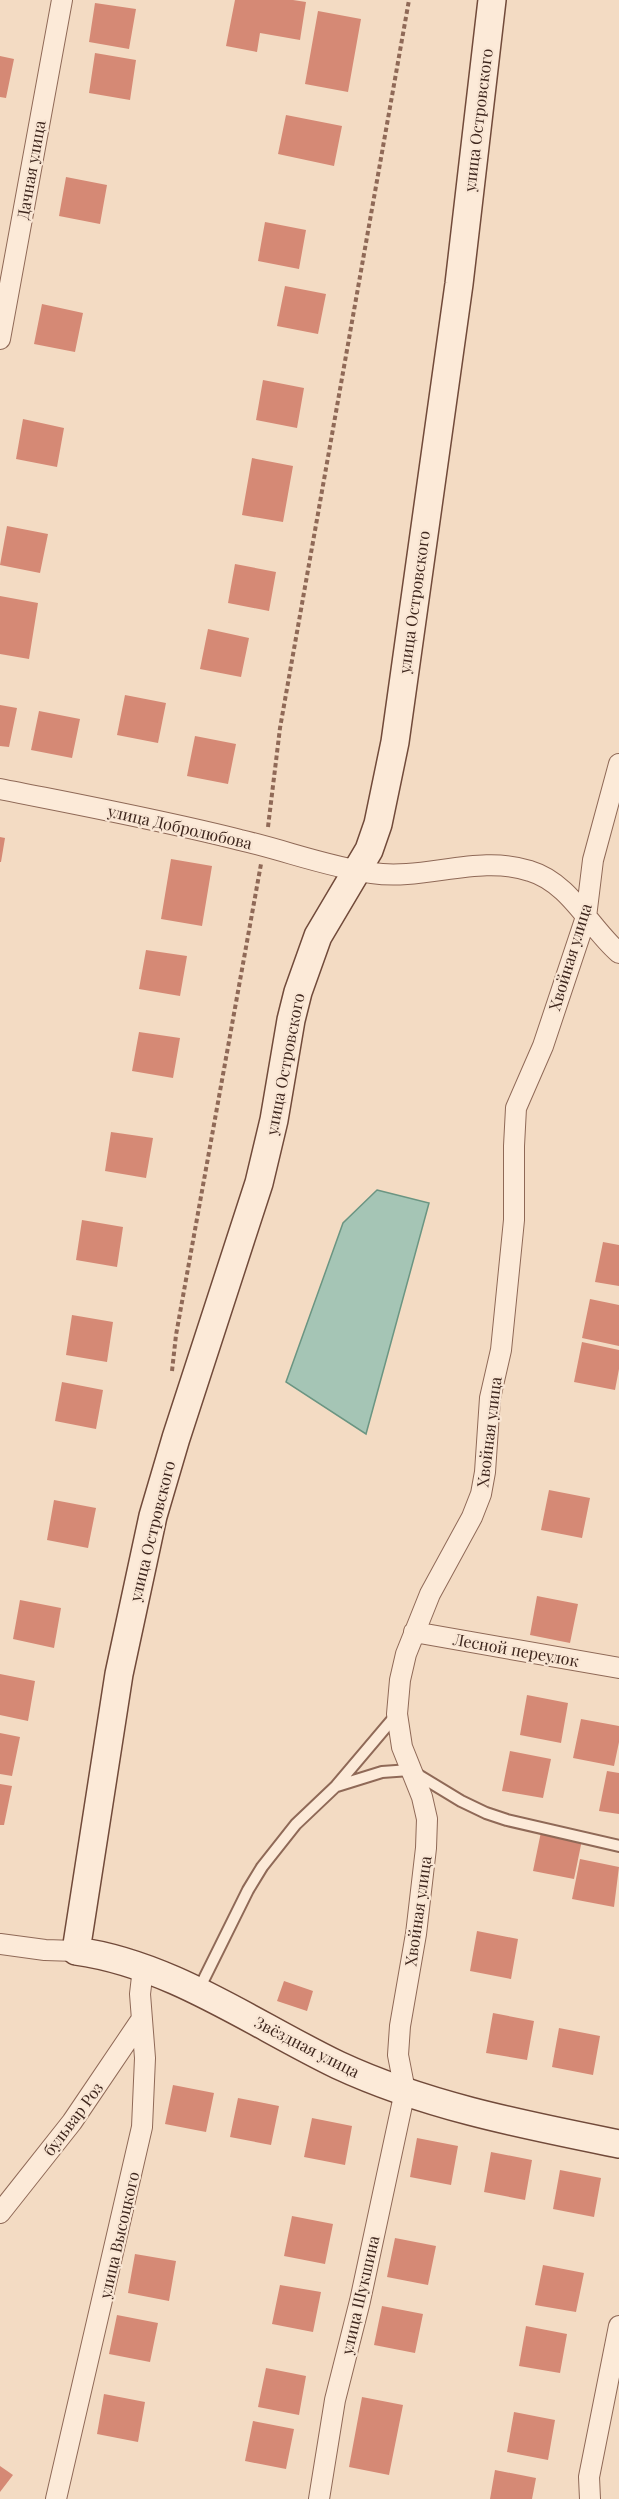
<svg xmlns="http://www.w3.org/2000/svg" width="619" height="2499" viewBox="0 0 619 2499" font-family="'Playfair Display',serif">
  <style>
    .water { fill: #a5c5b5; stroke: #6b9582; stroke-width: 1.5 }
    .building { fill: #d58975 }
    .lines { fill: none; stroke-linecap: round; stroke-linejoin: round }
    .lane-casing { stroke: #8f6957; stroke-width: 14 }
    .street-casing { stroke: #8f6957; stroke-width: 22 }
    .secondary-casing { stroke: #714a3a; stroke-width: 30 }
    .path { stroke: #8f6957; stroke-width: 4; stroke-dasharray: 4.5 3; stroke-linecap: butt }
    .lane { stroke: #fcead8; stroke-width: 10 }
    .street { stroke: #fcead8; stroke-width: 20 }
    .secondary { stroke: #fcead8; stroke-width: 27 }
    .labels { text-anchor: middle; stroke-width: 4.5; stroke-linejoin: round; paint-order: stroke }
    .street-label { font-size: 16px; fill: #3e261d; stroke: #f9e6d4 }
  </style>
  <rect width="100%" height="100%" fill="#f3dbc3"/>
  <path class="water" d="M377,1190L429,1203L366,1434L286,1382L343,1223Z"/>
  <path class="building" d="M235,0H293L306,2L300,40L260,33L257,52L226,46Z
    M95,3L136,9L129,49L89,42Z
    M318,11L361,19L348,92L305,84Z
    M95,53L136,60L130,100L89,93Z
    M0,56L14,59L6,98L0,97Z
    M286,115L342,126L334,166L278,154Z
    M66,177L107,185L100,224L59,216Z
    M265,222L306,230L299,269L258,261Z
    M285,286L326,294L318,334L277,326Z
    M42,304L83,313L75,352L34,344Z
    M263,380L304,388L297,428L256,420Z
    M23,419L64,428L57,467L16,459Z
    M252,458L293,466L283,522L242,515Z
    M7,526L48,534L40,573L0,565Z
    M235,564L276,572L269,611L228,603Z
    M0,596L38,603L29,659L0,654Z
    M208,629L249,638L241,677L200,669Z
    M125,695L166,703L158,743L117,735Z
    M0,705L17,708L9,747L0,746Z
    M39,711L80,719L72,758L31,750Z
    M195,736L236,744L228,784L187,776Z
    M0,837L5,838L1,862H0Z
    M171,859L212,866L202,926L161,919Z
    M146,950L187,956L180,996L139,989Z
    M139,1032L180,1038L173,1078L132,1071Z
    M111,1132L153,1138L146,1178L105,1171Z
    M82,1220L123,1227L117,1267L76,1260Z
    M603,1242L619,1245V1286L595,1282Z
    M590,1299L619,1305V1346L582,1338Z
    M72,1315L113,1322L107,1362L66,1355Z
    M582,1342L619,1350V1369L615,1390L574,1382Z
    M62,1382L103,1390L96,1429L55,1421Z
    M549,1490L590,1498L582,1538L541,1530Z
    M54,1500L96,1508L88,1548L47,1540Z
    M537,1596L578,1604L570,1643L530,1635Z
    M20,1600L61,1608L54,1648L13,1639Z
    M0,1674L35,1681L28,1721L0,1715Z
    M527,1695L568,1703L561,1743L520,1735Z
    M581,1719L619,1726V1742L614,1766L573,1758Z
    M0,1733L20,1737L12,1776L0,1774Z
    M510,1751L551,1759L543,1798L502,1791Z
    M607,1771L619,1773V1814L599,1811Z
    M0,1784L12,1786L4,1825H0Z
    M541,1832L582,1840L574,1879L533,1871Z
    M580,1859L619,1867L614,1907L572,1899Z
    M477,1931L518,1939L511,1979L470,1971Z
    M284,1981L313,1991L307,2011L277,2001Z
    M493,2013L534,2021L527,2060L486,2053Z
    M559,2028L600,2036L593,2075L552,2067Z
    M173,2085L214,2093L206,2132L165,2124Z
    M238,2098L279,2106L271,2145L230,2137Z
    M312,2118L352,2126L345,2165L304,2157Z
    M417,2138L458,2146L451,2185L410,2177Z
    M491,2152L532,2160L525,2200L484,2192Z
    M560,2170L601,2178L594,2217L553,2209Z
    M292,2216L333,2224L325,2264L284,2256Z
    M395,2238L436,2246L428,2285L387,2277Z
    M135,2254L176,2261L169,2301L128,2293Z
    M543,2265L584,2273L576,2312L535,2305Z
    M280,2285L321,2292L313,2332L272,2324Z
    M382,2306L423,2314L415,2353L374,2345Z
    M117,2315L158,2323L150,2362L109,2354Z
    M526,2326L567,2334L560,2373L519,2366Z
    M266,2368L306,2376L299,2415L258,2407Z
    M104,2394L145,2402L138,2442L97,2434Z
    M362,2397L403,2405L389,2475L349,2467Z
    M514,2412L555,2420L548,2460L507,2452Z
    M253,2421L294,2429L286,2469L245,2461Z
    M0,2466L13,2475L0,2492Z
    M495,2470L536,2478L532,2499H490Z"/>
  <g class="lines">
    <g class="lane-casing">
      <path id="lane" d="M337,1786L382,1772L410,1770L461,1801L486,1813L507,1820L619,1846
        M198,1991L248,1890L262,1867L296,1824L336,1786L397,1714"/>
    </g>
    <g class="street-casing">
      <path id="street" d="M0,339L62,0
        M0,789C80,805 161,820 240,840C284,850 328,867 372,873C424,881 479,854 530,871C570,883 589,927 619,953
        M414,1632L619,1668
        M0,1944L45,1950L76,1951
        M0,2213L72,2122L141,2020
        M56,2499L142,2127L145,2058L140,1994L143,1968
        M319,2499L335,2400L360,2301L405,2091L398,2055L400,2026L416,1934L426,1848L427,1819L422,1797L402,1747L397,1714L400,1680L406,1654L430,1594L472,1517L481,1494L485,1472L490,1398L501,1350L514,1220V1146L516,1108L543,1046L586,917L593,860L619,764
        M590,2499L589,2477L619,2326"/>
    </g>
    <g class="secondary-casing">
      <path id="secondary" d="M492,0L459,284L395,742L378,824L369,850L318,936L298,992L291,1020L274,1120L259,1183L176,1438L153,1516L119,1674L76,1951C171,1964 253,2024 338,2065C426,2106 525,2125 619,2144"/>
    </g>
    <path class="path" d="M268,827L280,728L409,0
      M172,1371L176,1335L261,864"/>
    <use href="#lane" class="lane"/>
    <use href="#street" class="street"/>
    <use href="#secondary" class="secondary"/>
  </g>
  <g class="labels">
    <g class="street-label">
      <text transform="translate(478 120) rotate(-83)" y="6">улица Островского</text>
      <text transform="translate(31 170) rotate(-80)" y="6">Дачная улица</text>
      <text transform="translate(414 602) rotate(-82)" y="6">улица Островского</text>
      <text transform="translate(180 827) rotate(13)" y="6">улица Добролюбова</text>
      <text transform="translate(570 957) rotate(-73)" y="6">Хвойная улица</text>
      <text transform="translate(285 1064) rotate(-79)" y="6">улица Островского</text>
      <text transform="translate(489 1432) rotate(-83)" y="6">Хвойная улица</text>
      <text transform="translate(152 1531) rotate(-76)" y="6">улица Островского</text>
      <text transform="translate(516 1650) rotate(10)" y="6">Лесной переулок</text>
      <text transform="translate(418 1911) rotate(-82)" y="6">Хвойная улица</text>
      <text transform="translate(307 2047) rotate(27)" y="6">Звёздная улица</text>
      <text transform="translate(73 2119) rotate(-53)" y="6">бульвар Роз</text>
      <text transform="translate(119 2235) rotate(-77)" y="6">улица Высоцкого</text>
      <text transform="translate(360 2295) rotate(-77)" y="6">улица Шукшина</text>
    </g>
  </g>
</svg>
